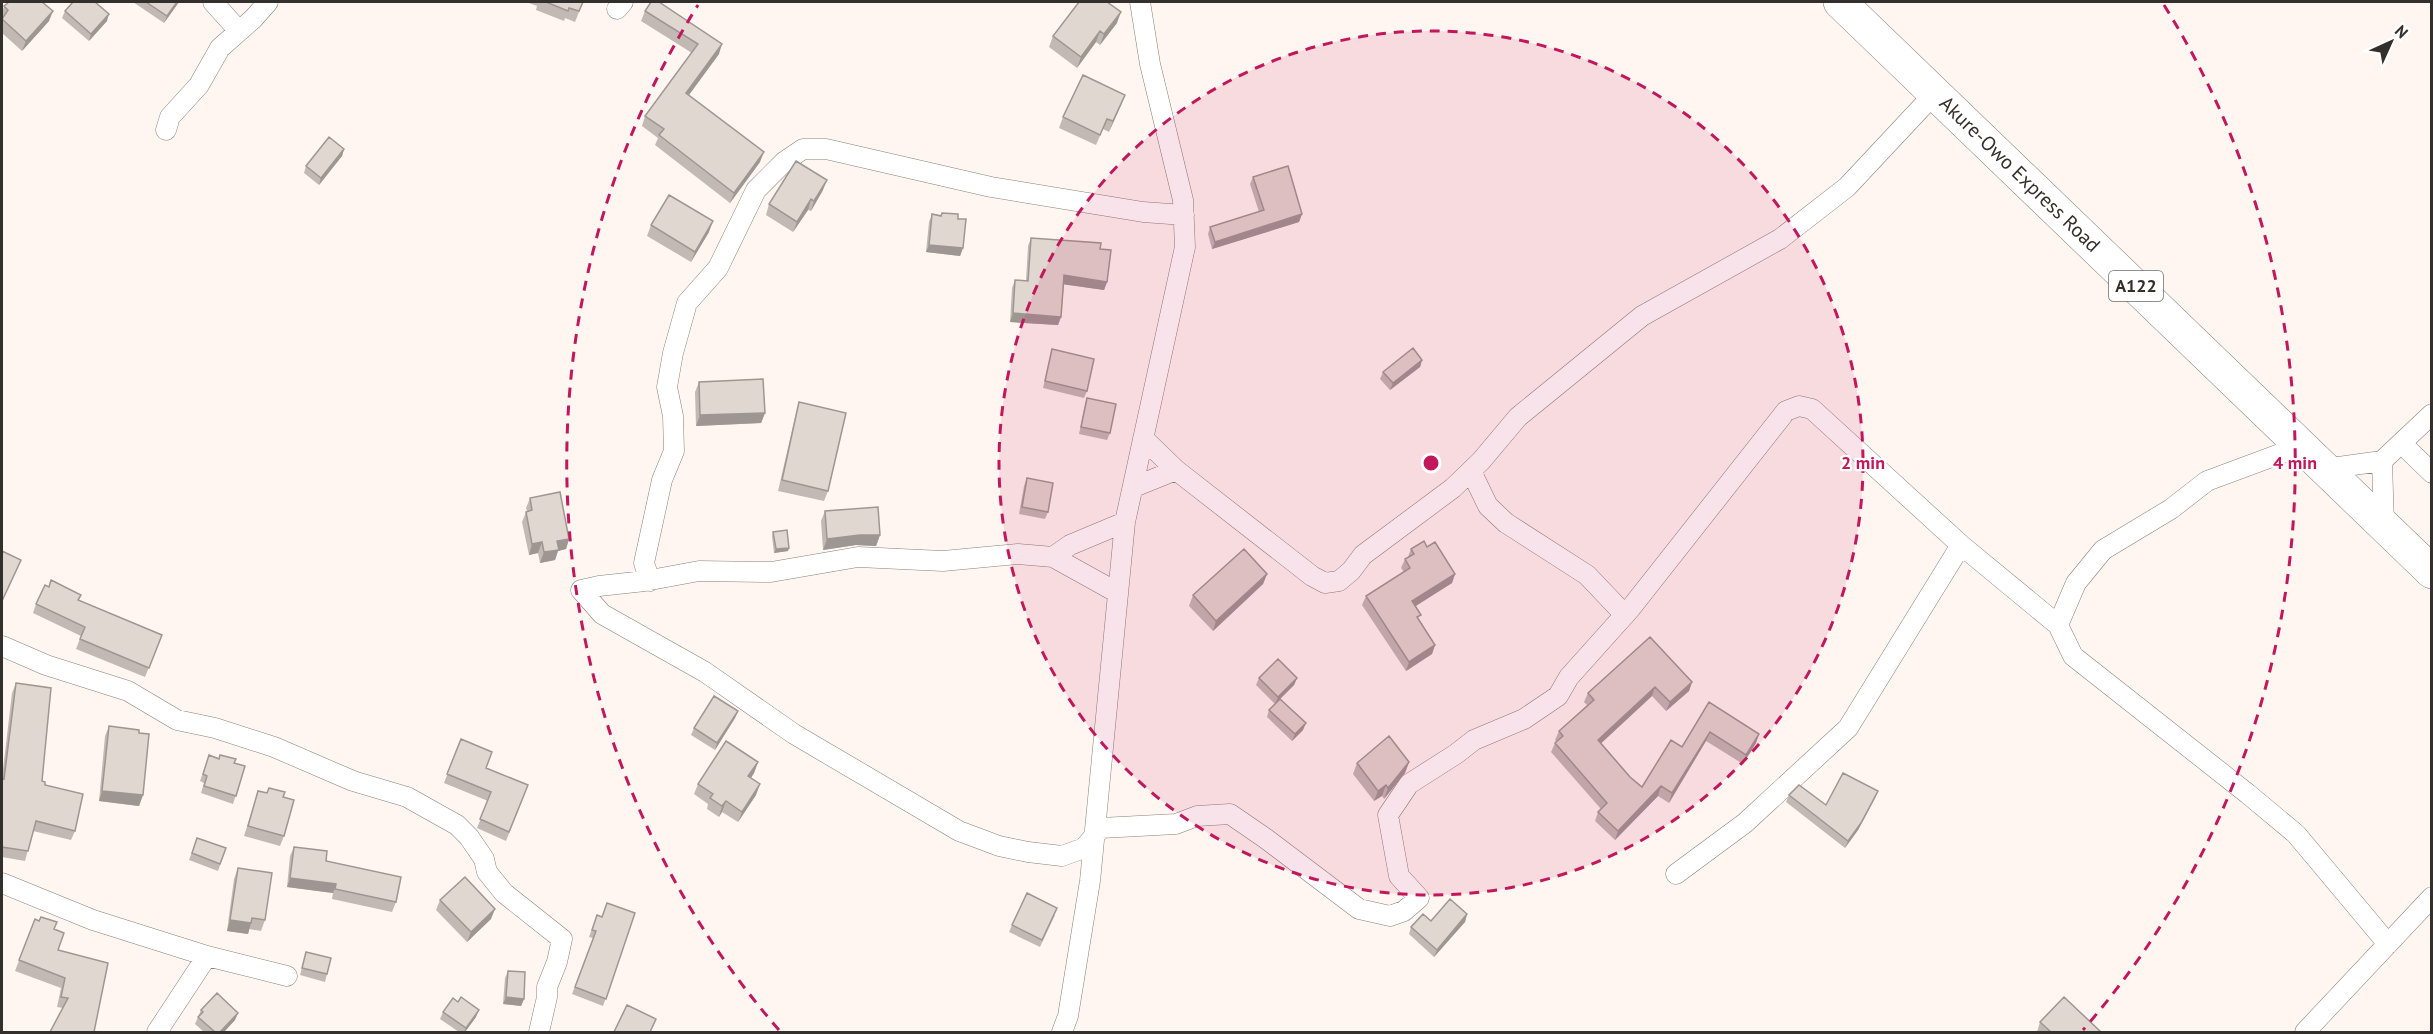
<svg xmlns="http://www.w3.org/2000/svg" width="2433" height="1034" viewBox="0 0 2433 1034" font-family="'PT Sans',sans-serif">
  <style>
    .lines { fill: none; stroke-linecap: round; stroke-linejoin: round }
    .street-casing { stroke: #89807b; stroke-width: 21 }
    .highway-casing { stroke: #89807b; stroke-width: 34 }
    .street { stroke: #fff; stroke-width: 20 }
    .highway { stroke: #fff; stroke-width: 33 }
    .wall { fill: #c2b9b4 }
    .shaded-wall { fill: #9e9692 }
    .building { fill: #e1d7d1; stroke: #9e9692; stroke-width: 1.5 }
    .ring { fill: none; stroke: #c2185b; stroke-width: 3; stroke-dasharray: 10 8 }
    .labels { text-anchor: middle; stroke-width: 4.5; stroke-linejoin: round; paint-order: stroke }
    .shield { fill: #fff; stroke: #706d6c; stroke-width: 1.5 }
    .shield-label { font-size: 18px; font-weight: bold; fill: #332f2d }
    .street-label { font-size: 20px; fill: #332f2d; stroke: #fff }
    .centre { fill: #c2185b; stroke: #fff; stroke-width: 3 }
    .ring-label { font-size: 18px; text-anchor: middle; font-weight: bold; fill: #c2185b; stroke: #fff; stroke-width: 4.5; stroke-linejoin: round; paint-order: stroke }
  </style>
  <rect width="100%" height="100%" fill="#fff6f2"/>
  <g class="lines">
    <g class="street-casing">
      <path id="street" d="M213,2L239,31
        M617,9L623,2
        M166,130L170,117L199,85L220,48L253,19L268,2
        M1143,438L1176,470
        M2401,443L2432,473
        M2301,446L2207,481L2171,509L2103,550L2076,583L2058,625L2073,656L2248,794L2296,834L2388,944
        M2382,461L2384,526
        M2324,469L2382,461L2432,414
        M1471,471L1488,506L1506,523L1587,575L1625,615
        M1134,487L1176,470L1312,576L1325,583L1339,581L1351,571L1363,555L1453,488L1481,461L1518,417L1642,316L1780,239L1847,187L1935,93
        M1053,557L1070,545L1125,522
        M650,581L644,563L662,480L674,451L673,416L667,387L673,353L687,303L718,268L756,190L784,162L803,149H826L991,187L1143,212L1184,215
        M1118,593L1053,557L1018,554L943,561L858,557L771,572L699,571L645,581L599,586L581,590L602,614L705,672L794,734L959,831L999,846L1028,852L1062,856L1084,848L1101,828L1176,824L1197,816L1230,814L1265,838L1359,909L1390,916L1404,911L1419,898L1399,876L1388,815L1409,784L1456,754L1474,740L1524,719L1558,696L1569,677L1630,609L1786,411L1799,406L1812,409L1961,545L2058,625
        M2,646L46,665L128,691L177,720L215,728L274,747L353,781L407,797L457,825L469,837L484,859L487,872L504,893L562,939L557,962L547,987V997L539,1032
        M1676,874L1745,823L1848,728L1961,545
        M2,883L93,920L207,956
        M157,1032L207,956L287,976
        M1062,1032L1068,1016L1090,881L1125,522L1185,247L1183,200L1150,64L1140,2
        M2305,1032L2432,897"/>
    </g>
    <g class="highway-casing">
      <path id="highway" d="M1840,2L2432,572"/>
    </g>
    <use href="#street" class="street"/>
    <use href="#highway" class="highway"/>
  </g>
  <path class="wall" d="M133,2H179L164,23Z
    M529,2H583L575,22L565,18L564,21L536,10L537,6L529,3Z
    M4,6L49,21L22,51L2,33V13Z
    M65,11L107,21L89,41L62,18Z
    M645,11L719,54L689,95L760,162L730,203L655,145L658,138L642,126L645,116L692,53L641,21Z
    M1117,23L1100,45L1096,42L1077,68L1049,47L1053,36Z
    M1121,105L1109,132L1103,129L1096,145L1059,128L1063,117Z
    M344,149L342,156L319,185L304,173L306,166Z
    M1253,177L1302,214L1299,222L1212,249L1208,234L1210,227L1259,212L1250,184Z
    M823,190L811,211L808,210L793,232L766,215L769,204Z
    M942,213L958,219L963,248L960,256L926,252L929,222L932,214L941,215Z
    M651,225L709,232L691,262L647,236Z
    M1031,238L1100,249L1107,282L1104,290L1064,284L1061,317L1058,325L1010,322L1012,288L1015,280L1026,281L1028,246Z
    M1052,349L1087,391L1084,398L1043,388L1050,357Z
    M1422,360L1420,367L1390,390L1380,379L1383,372Z
    M699,382L765,413L761,423L696,426L695,392Z
    M1087,398L1110,433L1107,440L1079,434L1085,405Z
    M799,402L828,491L824,501L778,491L796,413Z
    M1027,478L1048,512L1045,519L1019,514L1024,486Z
    M530,498L569,539L566,549L558,551L555,560L540,563L538,553L529,555L522,522L526,512L527,511L526,508Z
    M825,511L880,535L876,546L856,545L823,550L821,521Z
    M773,532L789,548L788,551L774,553L772,536Z
    M1427,547L1455,574L1452,583L1415,606L1419,620L1435,645L1432,654L1406,671L1362,605L1366,596L1404,572L1401,568L1405,559L1408,557L1411,549Z
    M1267,574L1263,584L1213,631L1189,606L1193,595Z
    M49,587L81,595L79,600L162,635L145,677L76,649L81,636L33,613L36,604Z
    M1259,678H1297L1294,685L1280,699L1303,730L1292,741L1267,717L1269,710L1275,704L1256,685Z
    M1692,682L1689,691L1666,711L1652,696L1601,743L1630,777L1642,787L1682,747L1709,702L1759,734L1756,743L1743,764L1706,741L1669,803L1658,796L1615,840L1595,821L1598,812L1601,809L1551,752L1555,743L1556,741L1555,740L1559,731L1587,705L1584,702L1588,693Z
    M16,683L42,781L75,831L71,840L33,831L25,861L2,857V778L12,693Z
    M738,711L735,718L715,750L691,735L694,728Z
    M109,726L139,733L143,795L139,806L99,801L105,736Z
    M461,739L486,768L525,794L506,841L477,828L488,801L444,783Z
    M209,755L245,766L233,804L201,793L204,783L200,781Z
    M758,762L754,773L751,778L756,795L738,822L722,812L719,817L707,809L708,804L694,794L698,784Z
    M1409,762L1405,773L1384,799L1382,796L1374,801L1353,774L1357,763Z
    M269,788L283,797L284,836L280,846L244,836L258,791L267,793Z
    M1789,795L1826,805L1875,798L1858,830L1845,848L1786,802Z
    M197,838L226,848L218,871L189,860Z
    M294,847L326,861L396,902L392,912L332,899L333,893L287,887L290,856Z
    M238,868L265,920L261,931L249,929L248,934L227,931L234,879Z
    M440,900L491,919L467,942L436,910Z
    M635,913L603,1006L572,994L593,938L589,937L597,915L602,917Z
    M1467,914L1465,922L1434,957L1409,934L1411,927Z
    M1055,915L1040,947L1009,932L1012,925Z
    M35,919L54,929L58,950L108,963L63,1008L57,1007L61,988L15,971Z
    M306,952L327,974L325,982L300,975Z
    M508,971L524,999L521,1006L503,1004L505,978Z
    M201,1010L238,1013L235,1020L224,1032H204L195,1024Z
    M443,1012L476,1017L465,1032H459L440,1019Z
    M2040,1022L2101,1032H2037Z"/>
  <path class="shaded-wall" d="M177,2H179L164,23L167,16Z
    M53,11L49,21L22,51L26,41Z
    M1121,12L1117,23L1100,45L1104,34Z
    M109,14L107,21L89,41L91,34Z
    M1100,31L1096,42L1077,68L1081,57Z
    M722,44L719,54L683,103L686,93Z
    M1125,95L1121,105L1109,132L1113,121Z
    M344,149L342,156L319,185L321,178Z
    M764,152L760,162L730,203L734,193Z
    M827,180L823,190L811,211L814,201Z
    M811,199L808,210L793,232L797,222Z
    M1302,214L1299,222L1212,249L1215,242Z
    M713,221L709,232L691,262L695,252Z
    M929,245L963,248L960,256L926,252Z
    M1064,275L1107,282L1104,290L1061,284Z
    M1013,313L1061,317L1058,325L1010,322Z
    M1422,360L1420,367L1390,390L1393,383Z
    M765,413L761,423L696,426L700,415Z
    M860,535H880L876,546L856,545L823,550L827,539Z
    M569,539L566,549L558,551L555,560L540,563L544,552L557,541Z
    M542,542L538,553L529,555L532,544Z
    M789,548L788,551L774,553L776,549Z
    M1267,574L1263,584L1213,631L1216,621Z
    M1455,574L1452,583L1408,611L1412,601Z
    M1435,645L1432,654L1406,671L1409,662Z
    M1297,678L1294,685L1275,704L1278,697Z
    M1692,682L1689,691L1666,711L1670,702Z
    M1655,687L1652,696L1595,749L1598,740Z
    M738,711L735,718L715,750L717,743Z
    M1306,723L1303,730L1292,741L1295,734Z
    M1710,732L1706,741L1669,803L1672,793Z
    M1759,734L1756,743L1743,764L1746,755Z
    M758,762L754,773L745,787L748,776Z
    M1409,762L1405,773L1384,799L1388,788Z
    M760,784L756,795L738,822L742,812Z
    M1386,785L1382,796L1374,801L1378,791Z
    M1661,786L1658,796L1615,840L1618,831Z
    M102,791L143,795L139,806L99,801Z
    M1878,791L1875,798L1858,830L1845,848L1848,841Z
    M726,801L722,812L719,817L722,806Z
    M290,878L336,884L333,893L287,887Z
    M495,909L491,919L467,942L471,932Z
    M1467,914L1465,922L1434,957L1437,950Z
    M230,920L251,923L248,934L227,931Z
    M506,997L524,999L521,1006L503,1004Z
    M479,1010L476,1017L465,1032H464L466,1028Z
    M238,1013L235,1020L224,1032H220Z"/>
  <path class="building" d="M9,2H42L53,11L26,41L2,19L8,10L4,6Z
    M73,2H95L109,14L91,34L65,11Z
    M146,2H177L167,16Z
    M546,2H583L579,11L569,8L568,11Z
    M651,2H659L722,44L686,93L764,152L734,193L659,135L664,129L645,116L698,44L645,11Z
    M1079,2H1107L1121,12L1104,34L1100,31L1081,57L1053,36Z
    M1083,75L1125,95L1113,121L1107,119L1100,135L1063,117Z
    M329,137L344,149L321,178L306,166Z
    M796,161L827,180L814,201L811,199L797,222L769,204Z
    M1288,166L1302,214L1215,242L1210,227L1264,210L1253,177Z
    M669,195L713,221L695,252L651,225Z
    M942,213L958,214V219H966L963,248L929,245L932,214L941,216Z
    M1031,238L1101,243L1100,249L1111,250L1107,282L1064,275L1061,317L1013,313L1015,280L1028,281Z
    M1413,348L1422,360L1393,383L1383,372Z
    M1052,349L1094,359L1087,391L1045,381Z
    M763,379L765,413L700,415L699,382Z
    M1087,398L1116,404L1110,433L1081,427Z
    M799,402L846,413L828,491L782,480Z
    M1027,478L1053,483L1048,512L1022,507Z
    M560,492L569,539L557,541L559,550L544,552L542,542L532,544L526,512L532,510L530,498Z
    M878,507L880,535H860L827,539L825,511Z
    M787,530L789,548L776,549L773,532Z
    M1424,541L1427,547L1435,542L1455,574L1412,601L1421,615L1417,617L1435,645L1409,662L1366,596L1410,568L1405,559L1414,554L1411,549Z
    M1244,549L1267,574L1216,621L1193,595Z
    M2,551L21,560L2,601Z
    M51,580L81,595L78,600L162,635L149,668L80,639L85,627L36,604L45,585L49,587Z
    M1650,637L1692,682L1670,702L1655,687L1598,740L1630,777L1642,787L1671,740L1682,747L1709,702L1759,734L1746,755L1710,732L1672,793L1661,786L1618,831L1598,812L1607,803L1555,743L1563,736L1559,731L1594,700L1588,693Z
    M1278,659L1297,678L1278,697L1259,678Z
    M16,683L51,688L42,781L45,782V785L83,794L75,831L36,821L28,851L2,847V778L4,779Z
    M714,696L738,711L717,743L694,728Z
    M1280,699L1306,723L1295,734L1269,710Z
    M109,726L139,730V733L149,734L143,795L102,791Z
    M1389,736L1409,762L1388,788L1386,785L1378,791L1357,763Z
    M461,739L492,752L486,768L528,785L509,832L480,819L491,792L447,774Z
    M726,741L758,762L748,776L760,784L742,812L726,801L722,806L710,798L713,794L698,784Z
    M209,755L219,759L220,755L236,759L234,763L245,766L236,796L204,786L207,776L203,774Z
    M1843,773L1878,791L1861,823L1848,841L1789,795L1799,785L1826,805Z
    M269,788L285,792L283,797L294,800L284,836L248,826L258,791L267,793Z
    M197,838L226,848L220,864L192,853Z
    M294,847L327,851L326,861L401,877L396,902L335,889L336,884L290,878Z
    M238,868L272,873L265,920L252,918L251,923L230,920Z
    M465,877L495,909L471,932L440,900Z
    M1027,893L1057,908L1042,940L1012,925Z
    M1450,899L1467,914L1437,950L1411,927L1423,914L1431,921Z
    M607,903L635,913L606,999L575,987L596,931L592,930L597,915L602,917Z
    M41,917L57,922L54,929L64,933L58,950L108,963L94,1032H50L68,998L61,997L65,978L19,960L35,919L39,921Z
    M306,952L331,958L327,974L302,968Z
    M508,971L525,972L524,999L506,997Z
    M217,993L238,1013L220,1032H215L198,1017L203,1012L201,1010Z
    M461,997L479,1010L466,1028L443,1012L453,998L458,1002Z
    M2064,997L2101,1032H2051L2040,1022Z
    M627,1005L656,1019L650,1032H614Z"/>
  <circle cx="1431" cy="463" r="432" fill="#c2185b" fill-opacity=".12"/>
  <g class="ring">
    <circle cx="1431" cy="463" r="432"/>
    <path d="M779 1030A864 864 0 0 1 698 5M2164 5A864 864 0 0 1 2083 1030"/>
  </g>
  <g class="labels">
    <rect class="shield" x="2109" y="271" width="54" height="30" rx="4.5"/>
    <g class="shield-label">
      <text x="2136" y="292">A122</text>
    </g>
    <g class="street-label">
      <text transform="translate(2020 174) rotate(44)" y="7">Akure-Owo Express Road</text>
    </g>
  </g>
  <circle cx="1431" cy="463" r="9" class="centre"/>
  <g class="ring-label">
    <text x="1863" y="469">2 min</text>
    <text x="2295" y="469">4 min</text>
  </g>
  <rect width="2433" height="1034" fill="none" stroke="#332f2d" stroke-width="6"/>
  <g transform="translate(2391 42) rotate(45)" stroke="#ffffff" stroke-width="4.5" paint-order="stroke">
  <path d="M0-4.5L10 22L0 15L-10 22Z" fill="#332f2d"/>
  <text y="-9" font-size="16" font-weight="bold" text-anchor="middle" fill="#332f2d">N</text>
  </g>
</svg>
